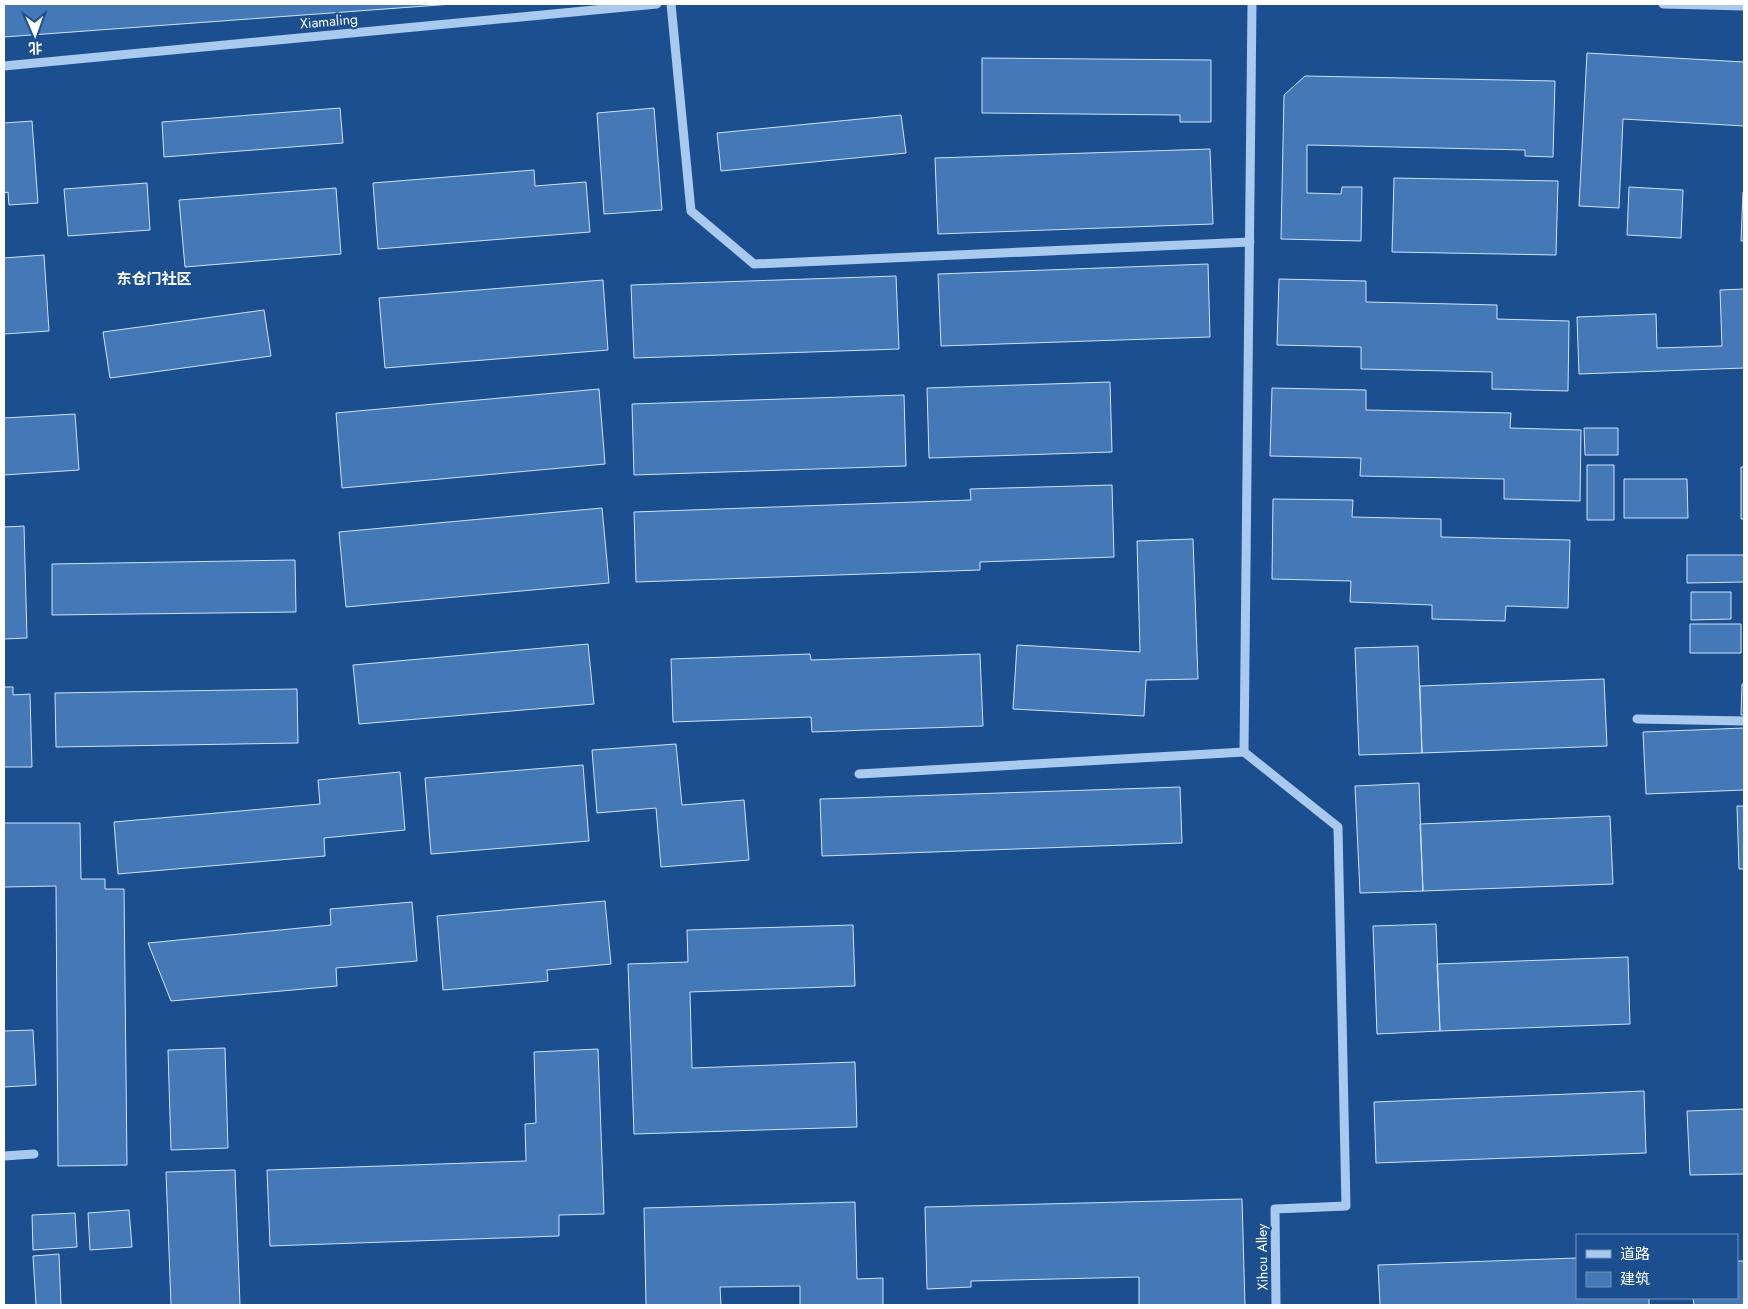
<svg xmlns="http://www.w3.org/2000/svg" width="1748" height="1309" viewBox="0 0 1748 1309" font-family="Jost,'Noto Sans SC',sans-serif">
  <style>
    .building { fill: #4478b7; stroke: #cfe3fa }
    .lines { fill: none; stroke-linecap: round; stroke-linejoin: round }
    .minor { stroke: #a9c9ee; stroke-width: 9 }
    .labels { text-anchor: middle; stroke-width: 4.5; stroke-linejoin: round; paint-order: stroke }
    .street-label { font-size: 14px; fill: #fff; stroke: #1b4f8f }
    .neighbourhood-label { font-size: 15px; font-weight: bold; fill: #fff; stroke: #1b4f8f }
  </style>
  <rect width="100%" height="100%" fill="#1b4f8f"/>
  <path class="building" d="M4,4H453L4,37Z
    M1587,53L1744,62V126L1623,119L1619,208L1579,206Z
    M982,58L1211,60V122H1180V115L982,113Z
    M1305,76L1555,81L1553,157L1525,156V150L1307,145V193L1341,194L1342,187H1362L1361,241L1281,239L1284,95Z
    M340,108L343,143L164,157L162,122Z
    M654,108L662,210L604,214L597,113Z
    M901,115L906,153L721,171L717,133Z
    M32,121L38,203L9,205L8,192L4,193V123Z
    M1210,149L1213,224L938,234L935,158Z
    M534,170L535,186L586,182L590,232L378,249L373,183Z
    M1394,178L1558,181L1556,255L1392,252Z
    M147,183L150,230L68,236L64,189Z
    M1629,187L1683,190L1681,238L1627,235Z
    M336,188L341,254L185,267L179,200Z
    M1743,192H1744V241H1741Z
    M44,255L49,331L4,334V258Z
    M1208,264L1210,337L941,346L938,274Z
    M896,276L899,349L634,358L631,285Z
    M1279,279L1366,281V302L1497,305V319L1569,321L1568,391L1492,389V372L1361,369V347L1277,345Z
    M603,280L608,350L385,368L379,298Z
    M1744,289V368L1579,374L1577,317L1656,314L1657,348L1722,346L1720,290Z
    M264,310L271,356L110,378L103,332Z
    M1110,382L1112,452L929,458L927,388Z
    M1272,388L1366,390V410L1511,413L1510,428L1581,430L1580,501L1504,499V479L1360,476L1361,458L1270,456Z
    M599,389L605,464L342,488L336,413Z
    M904,395L906,466L634,475L632,404Z
    M75,414L79,470L4,475V418Z
    M1584,428H1618V455H1585Z
    M1587,465H1614V520H1587Z
    M1741,467H1744V519H1741Z
    M1624,479H1687L1688,518H1624Z
    M1112,485L1114,557L980,562V570L636,582L634,512L971,500L970,489Z
    M1273,499L1353,500L1352,517L1441,519V537L1570,540L1568,608L1506,606L1505,621L1432,619V605L1350,602L1351,581L1272,579Z
    M602,508L609,583L346,607L339,532Z
    M24,526L27,638L4,639V527Z
    M1193,539L1198,679L1146,680L1144,716L1013,709L1017,645L1140,652L1137,541Z
    M1687,555H1744V582L1687,583Z
    M295,560L296,612L52,615V564Z
    M1691,592H1731V619L1691,620Z
    M1690,624H1741V653H1690Z
    M588,644L594,704L359,724L353,665Z
    M1418,646L1422,753L1359,755L1355,648Z
    M810,654L811,660L980,654L983,726L812,732L811,717L673,722L671,659Z
    M1604,679L1607,746L1422,753L1420,686Z
    M1742,684H1744V715H1741Z
    M4,687H13V695L30,694L32,767H4Z
    M297,689L298,743L56,747L55,693Z
    M1744,728V790L1646,794L1643,732Z
    M676,744L682,805L744,800L749,860L661,867L656,808L597,813L592,750Z
    M583,765L589,841L431,854L425,778Z
    M400,772L405,830L324,838L325,856L118,874L114,822L320,804L318,780Z
    M1419,783L1423,891L1360,893L1355,786Z
    M1180,787L1182,843L822,856L820,799Z
    M1737,806H1744V869H1739Z
    M1610,816L1613,884L1423,891L1420,824Z
    M4,823H80L81,879H105V889H124L127,1165L58,1166L56,886L4,887Z
    M605,901L611,964L547,970L548,981L443,990L437,916Z
    M412,902L417,961L336,968L337,986L171,1001L148,943L331,925L330,909Z
    M1436,924L1440,1031L1377,1034L1373,926Z
    M853,925L855,986L690,992L692,1068L855,1062L857,1127L634,1134L628,964L688,962L687,930Z
    M1628,957L1630,1024L1440,1031L1437,964Z
    M33,1030L36,1085L4,1087V1031Z
    M225,1048L228,1148L171,1150L168,1050Z
    M598,1049L604,1214L559,1215V1236L270,1246L267,1170L526,1161L525,1124L536,1123L534,1052Z
    M1644,1091L1646,1153L1376,1163L1374,1102Z
    M1744,1109V1174L1690,1175L1687,1111Z
    M235,1170L240,1305H171L166,1172Z
    M1242,1199L1245,1305H1139V1277L971,1281V1287L927,1289L925,1207Z
    M855,1202L857,1279L883,1278V1305H800V1286L720,1287L721,1305H646L644,1208Z
    M129,1210L132,1247L90,1250L88,1213Z
    M75,1213L77,1247L33,1250L32,1215Z
    M59,1254L61,1305H36L33,1256Z
    M1577,1258V1298H1649V1305H1380L1378,1265Z
    M1737,1261H1744V1305H1694L1693,1298H1737Z"/>
  <g class="lines">
    <path class="minor" d="M671,4L691,211L754,264L1250,242
      M1663,4L1744,6
      M4,66L657,4
      M1637,719L1744,721
      M1244,752L1252,4
      M859,774L1244,752L1338,827L1346,1206L1275,1209L1276,1305
      M4,1156L34,1154"/>
  </g>
  <g class="labels">
    <g class="street-label">
      <text transform="translate(329 21) rotate(-5)" y="5">Xiamaling</text>
      <text transform="translate(1262 1257) rotate(-91)" y="5">Xihou Alley</text>
    </g>
    <g class="neighbourhood-label">
      <text x="154" y="284">东仓门社区</text>
    </g>
  </g>
  <rect width="1748" height="1309" fill="none" stroke="#ffffff" stroke-width="10"/>
  <rect x="1576" y="1234" width="162" height="65" fill="#1b4f8f" stroke="#7695bc"/>
  <rect x="1586" y="1250" width="25" height="8" fill="#a9c9ee" stroke="#7695bc"/>
  <text x="1620" y="1259" font-size="15" fill="#ffffff">道路</text>
  <rect x="1586" y="1272" width="25" height="15" fill="#4478b7" stroke="#7695bc"/>
  <text x="1620" y="1284" font-size="15" fill="#ffffff">建筑</text>
  <g transform="translate(35 35) rotate(178)" stroke="#1b4f8f" stroke-width="4" paint-order="stroke">
  <path d="M0-4L9 19L0 12L-9 19Z" fill="#ffffff"/>
  <text y="-8" font-size="14" font-weight="bold" text-anchor="middle" fill="#ffffff">北</text>
  </g>
</svg>
